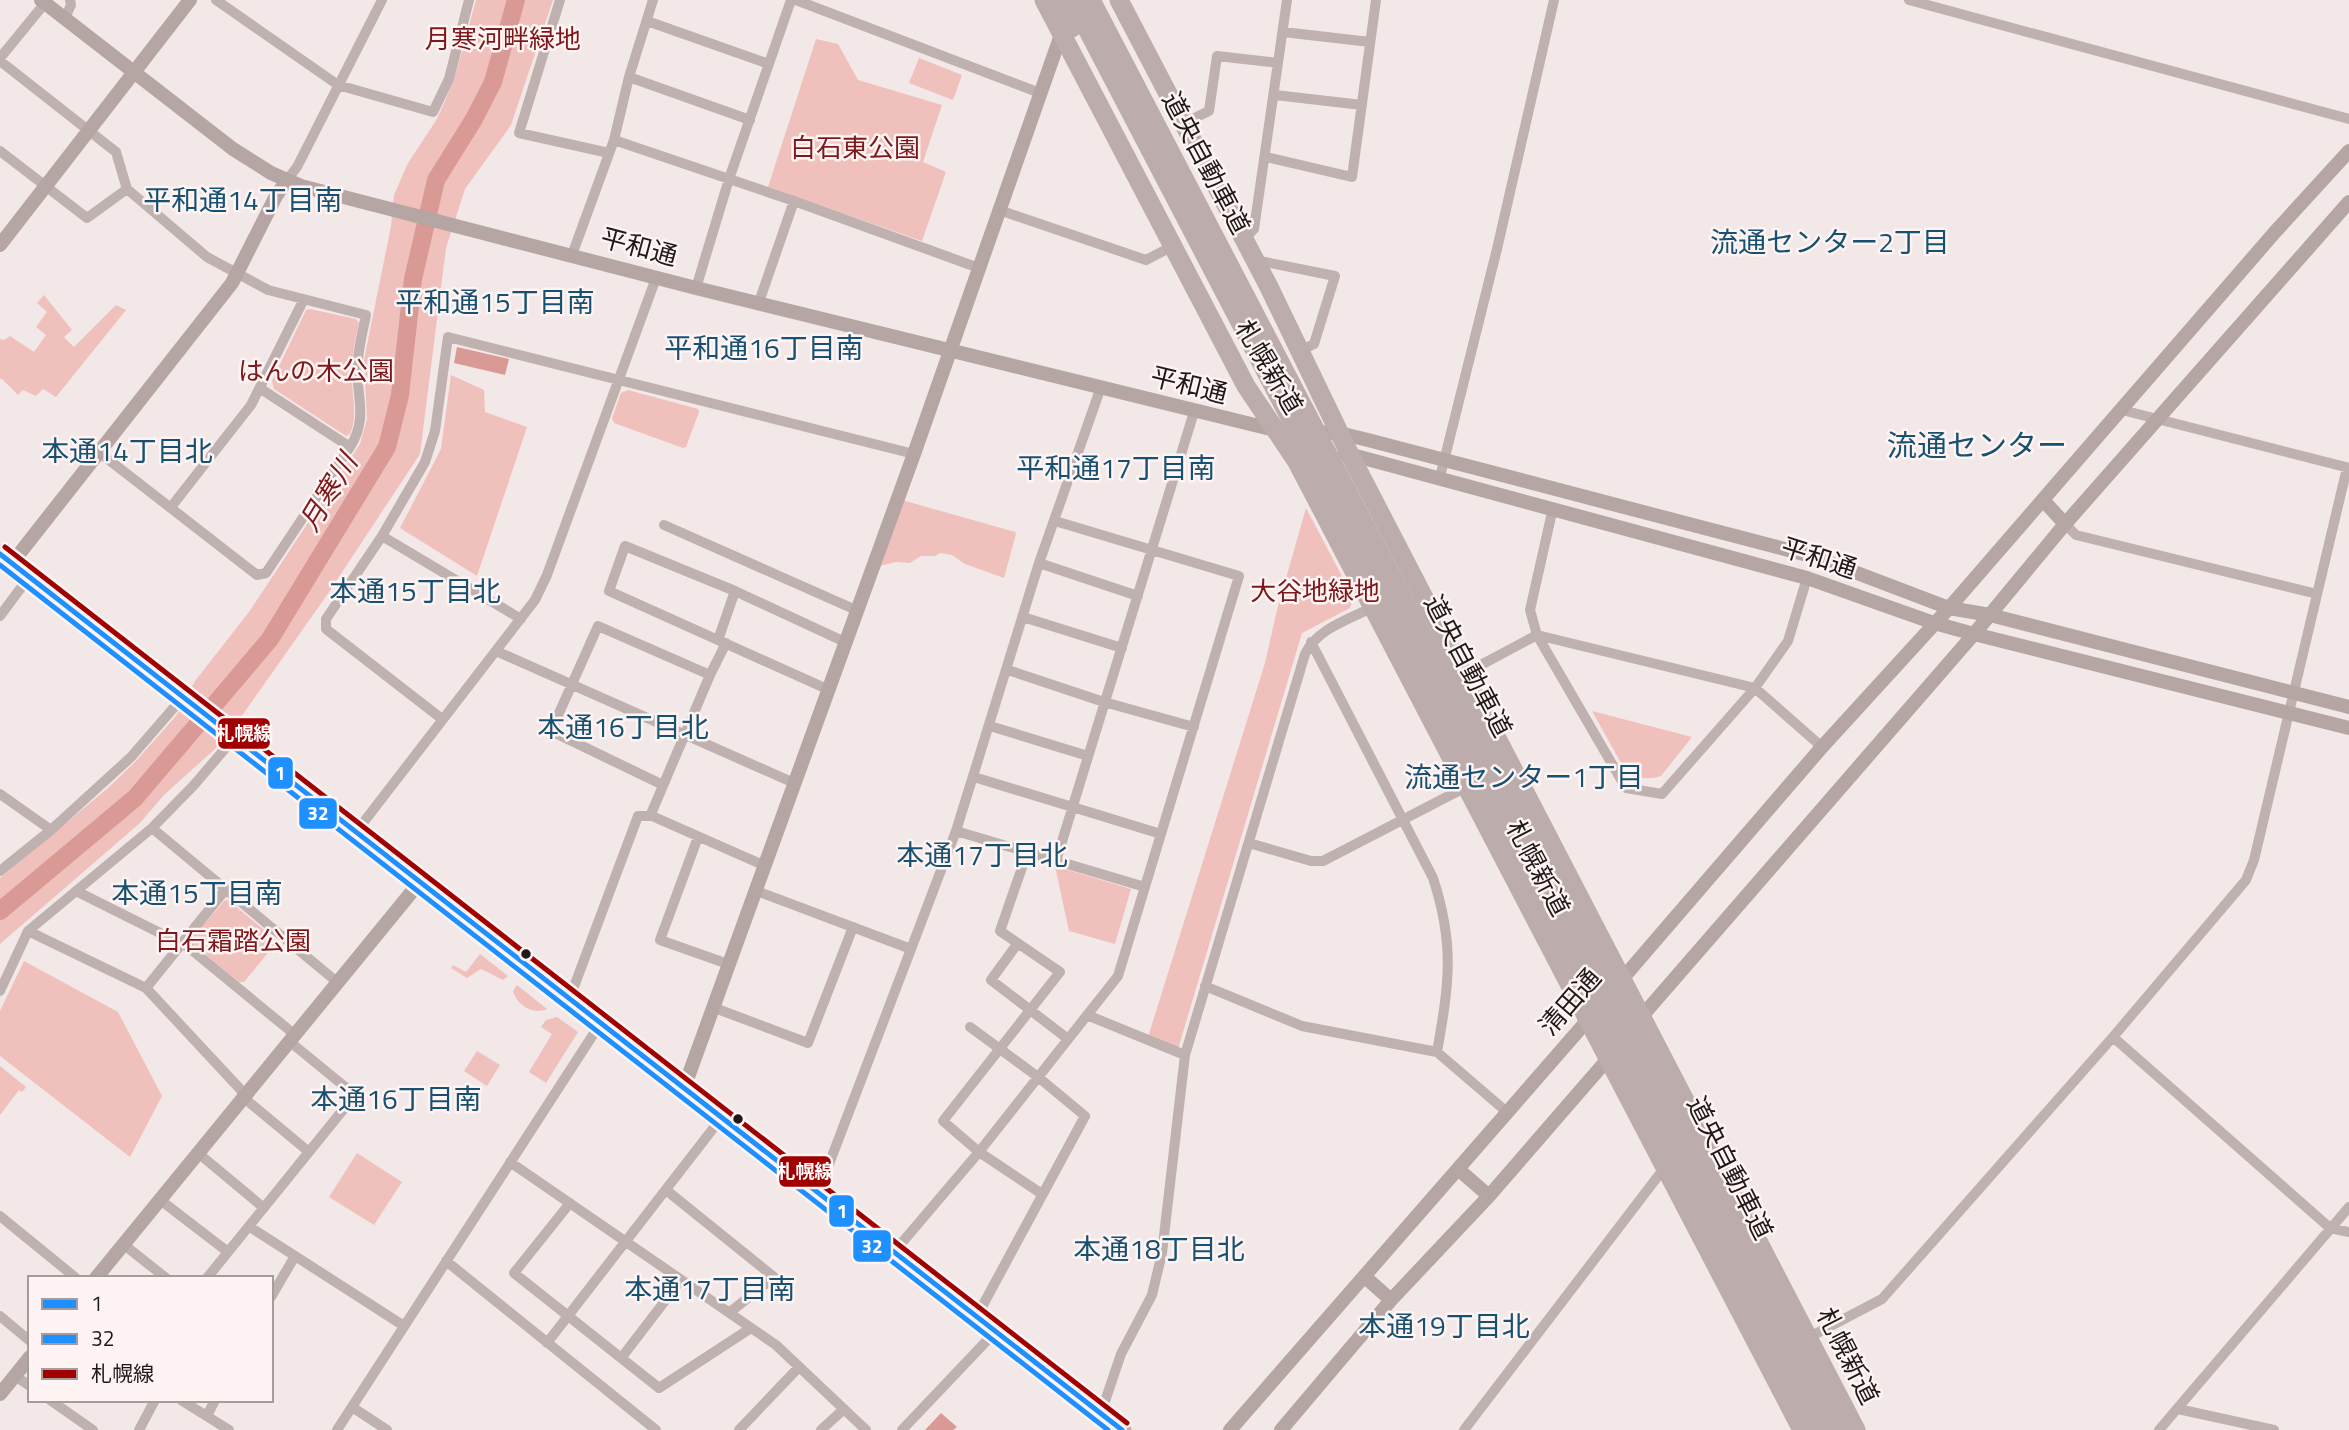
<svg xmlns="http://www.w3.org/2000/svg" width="2349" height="1430" viewBox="0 0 2349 1430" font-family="'Titillium Web','Noto Sans JP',sans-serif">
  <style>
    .green { fill: #f0c0bc }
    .water { fill: #d99a95 }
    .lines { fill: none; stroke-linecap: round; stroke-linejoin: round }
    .river { stroke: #d99a95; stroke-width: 18 }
    .street { stroke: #beb1af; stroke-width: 10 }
    .secondary { stroke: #b5a6a4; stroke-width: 14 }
    .highway { stroke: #bcacab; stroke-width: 19 }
    .highway-bridge { stroke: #bcacab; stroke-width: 19 }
    .bus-1-casing { stroke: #fef4f3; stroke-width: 10 }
    .bus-2-casing { stroke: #fef4f3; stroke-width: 10 }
    .bus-3-casing { stroke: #fef4f3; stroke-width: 10 }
    .bus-1 { stroke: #1e90ff; stroke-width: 5 }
    .bus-2 { stroke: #1e90ff; stroke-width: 5 }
    .bus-3 { stroke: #a00000; stroke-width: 5 }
    .bus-dot { fill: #1f1918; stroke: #fef4f3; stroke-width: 2.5 }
    .labels { text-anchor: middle; stroke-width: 5; stroke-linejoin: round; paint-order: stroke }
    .park-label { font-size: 26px; fill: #7e171a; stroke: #fef4f3 }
    .street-label { font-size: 26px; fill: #1f1918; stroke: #fef4f3 }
    .neighbourhood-label { font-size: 28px; fill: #185072; stroke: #fef4f3 }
    .water-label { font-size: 28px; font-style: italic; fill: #7e171a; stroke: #fef4f3 }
    .quarter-label { font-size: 30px; fill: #185072; stroke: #fef4f3 }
    .line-badge { stroke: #fef4f3; stroke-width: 2.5 }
    .badge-label { font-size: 19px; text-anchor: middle; font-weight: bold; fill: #fff }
  </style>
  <rect width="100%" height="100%" fill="#f2e8e7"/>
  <path class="green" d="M476,0H553L511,125L465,189L446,248L420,454L327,595L241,717L216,748L164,795L140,823L0,944V878L108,788L135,762L176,716L195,681L249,612L360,444L367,419L364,360L391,226L394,195L408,163L437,119L454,80Z
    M816,39L838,44L858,80L942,105L923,162L946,172L922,241L768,187Z
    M919,58L962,75L953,100L909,83Z
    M44,295L72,330L64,337L74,347L116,305L126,310L56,397L43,389L36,396L23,390L18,395L2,379H0V339L4,340L10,336L34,352L46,335L36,327L47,312L37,303Z
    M310,309L356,319L359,323C355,341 351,359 352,379C352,398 358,415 350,434L346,436L274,389L272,381L306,310Z
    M451,375L484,390L485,412L527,427L477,576L400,528L441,449Z
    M628,390L698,409L699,412L686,447L683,448L614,423L612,418L621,393Z
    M902,500L1015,532L1016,534L1004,578L965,564L952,555L940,553L935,556H921L910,563L896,562L879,566Z
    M1306,508L1353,597L1350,608L1302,633L1178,1049L1148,1037L1265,663L1277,610Z
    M1592,711L1692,737L1661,776C1649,780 1634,779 1625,770Z
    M1055,866L1131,889L1115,944L1069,931Z
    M228,900L275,939L276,943L244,982H239L192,944L191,939L224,901Z
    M480,954L508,976L503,980L481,969L467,978L451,968L453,965L466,972Z
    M24,961L118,1012L162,1096L130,1157L0,1056V1011Z
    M517,985L547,1009C534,1015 517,1006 513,991Z
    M557,1017L578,1032L546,1083L529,1072L552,1034L541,1027L546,1020Z
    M477,1051L500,1065L487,1086L464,1071Z
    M0,1066L26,1087L22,1092L19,1090L0,1115Z
    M357,1153L402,1182L374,1225L329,1197Z"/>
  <path class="water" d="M457,347L509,359L505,375L454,363Z
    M941,1413L957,1427L953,1430H925Z"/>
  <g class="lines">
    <path class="river" d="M0,911L135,798L226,691L270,639L387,447L400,395L413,279L436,180L474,119L493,82L516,0"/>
    <path class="street" d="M216,0L338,85L433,112L449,79L469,0
      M560,0L519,133L609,153
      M796,0L1040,93
      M1909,0L2349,119
      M65,18L71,5L70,0
      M647,21L769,64
      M1283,32L1370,42
      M0,58L45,3
      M0,61L116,152L127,189L207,257L268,290L366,315C363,330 359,345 358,360C354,392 370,416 350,447L266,573L257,575L100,453
      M629,77L750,120
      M1275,95L1362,105
      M1184,123L1209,111L1217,56L1278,63
      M614,140L794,201L979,268
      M0,151L87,218L127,189
      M1266,157L1352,177L1376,0
      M287,180L297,167L382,0
      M999,210L1146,260L1173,246
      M1244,240L1254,229L1287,0
      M572,255L614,140L629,77L653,0
      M1255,260L1335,276L1314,344L1300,351
      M696,288L729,179L791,0
      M759,302L794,201
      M261,389L350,447
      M2122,410L2349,468
      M1440,477L1497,249L1554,0
      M171,507L251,405L303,301
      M1553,508L1530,610L1537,635L1626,788L1662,794L1755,688L1788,641L1807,578
      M2065,524L2076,535L2317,594
      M664,525L856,610
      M382,536L521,619
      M1039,563L1138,596
      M0,616L29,577
      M1023,617L1122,648
      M718,640L735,591
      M1311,642L1433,878C1455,945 1449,984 1437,1052
      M726,643L710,675L651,814L652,816L763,865
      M496,651L794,783
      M1008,670L1104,702L1194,727
      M1464,674L1537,635L1755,688L1822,747
      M827,689L609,591L625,546L735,591L845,642
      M442,719L326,629V619L382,536L425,462L435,431L448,337L914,454
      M990,726L1088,756
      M974,777L1161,834
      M663,785L551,731L598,626L710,675
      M0,794L51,830
      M152,828L337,982
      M956,831L1145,887
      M356,832L535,600L547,575L656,278
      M698,837L660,940L728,964
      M1249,843L1311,861H1323L1466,787
      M1027,853L1000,931L1060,972L943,1121L979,1152L1042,1194
      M1056,861L1194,412
      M0,871L51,830L131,757L183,697
      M754,890L911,949
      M76,891L188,947L294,1034
      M28,931L146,988L241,1090L244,1098L309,1152
      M1018,943L991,980L1068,1039
      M1205,986L1302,1026L1437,1052L1508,1113
      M146,988L225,890
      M0,991L28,931L152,828L194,785L235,737
      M569,1000L638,816H652
      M712,1007L808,1043L853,927
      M1087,1015L1185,1055
      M970,1027L1038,1077L1085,1116L977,1316
      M2113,1037L2330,1228L2349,1232
      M198,1153L264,1208
      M510,1162L776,1345L866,1430
      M666,1190L774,1277L729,1313
      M818,1193L956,831L1039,563L1101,387
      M159,1199L228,1252
      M570,1203L514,1273L659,1388L751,1328
      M0,1216L76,1278
      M250,1227L404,1326
      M123,1244L166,1278
      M894,1252L979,1152L1118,976L1239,576L1055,521
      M446,1261L656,1430
      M207,1278L355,1095L289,1041
      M271,1297L295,1256
      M0,1316L30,1341
      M1804,1340L1882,1299L2113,1037L2246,880L2254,860L2347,468
      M547,1343L722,1117
      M622,1357L681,1280
      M15,1376L30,1386
      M50,1400L93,1430
      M181,1400L229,1430
      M352,1407L387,1430
      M2178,1409L2274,1430
      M1101,1413L1121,1354L1152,1295L1162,1253L1185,1055L1305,654C1318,628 1348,620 1373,607
      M207,1416L215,1400
      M139,1430L155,1400
      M337,1430L600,1024
      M739,1430L799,1367
      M821,1430L844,1409
      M902,1430L996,1331
      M1464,1430L1665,1167
      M2159,1430L2349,1207"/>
    <path class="secondary" d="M41,0L233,149L271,173L301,186L696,288L1279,431
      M0,245L190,0
      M1308,432L1339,433L1368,440L1815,557L1949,608L1990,615L2349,707
      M1345,453L1807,578L1934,623L1974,634L2349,728
      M2043,500L2065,524
      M12,563L232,283L276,196L287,180
      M1617,985L1822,747L1949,608L2275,232L2349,151
      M1636,1023L1974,634L2065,524L2349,202
      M684,1088L914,454L1063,29
      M1458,1169L1489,1196
      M1365,1277L1391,1300
      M96,1278L419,883
      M0,1394L30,1357
      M1230,1430L1593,1014
      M1281,1430L1391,1300L1489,1196L1613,1053"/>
    <path class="highway" d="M1044,0L1246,386L1297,462L1802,1430
      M1119,0L1268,285L1350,455L1856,1430
      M0,554L1122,1430"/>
    <path class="highway-bridge" d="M1057,0L1072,28
      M1072,0L1818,1430
      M1091,0L1837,1430"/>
    <g class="bus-1-casing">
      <path id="bus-1" d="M0,554L1122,1430"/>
    </g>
    <g class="bus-2-casing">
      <path id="bus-2" d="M0,565L1108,1430"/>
    </g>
    <g class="bus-3-casing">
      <path id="bus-3" d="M5,547L1127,1423"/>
    </g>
    <use href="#bus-1" class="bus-1"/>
    <use href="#bus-2" class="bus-2"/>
    <use href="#bus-3" class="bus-3"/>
  </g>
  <g class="bus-dot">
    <circle cx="526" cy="954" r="6"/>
    <circle cx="738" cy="1119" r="6"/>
  </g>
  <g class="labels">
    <g class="park-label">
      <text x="503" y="48">月寒河畔緑地</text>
      <text x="855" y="157">白石東公園</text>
      <text x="316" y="380">はんの木公園</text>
      <text x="1315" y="600">大谷地緑地</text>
      <text x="233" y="950">白石霜踏公園</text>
    </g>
    <g class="street-label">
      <text transform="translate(1206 163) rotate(62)" y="9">道央自動車道</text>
      <text transform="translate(639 247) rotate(15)" y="9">平和通</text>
      <text transform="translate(1269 367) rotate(59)" y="9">札幌新道</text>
      <text transform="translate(1189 385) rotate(14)" y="9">平和通</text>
      <text transform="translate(1819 558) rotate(18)" y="9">平和通</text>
      <text transform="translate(1468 666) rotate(62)" y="9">道央自動車道</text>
      <text transform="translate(1538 868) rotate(62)" y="9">札幌新道</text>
      <text transform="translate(1570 1002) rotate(-49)" y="9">清田通</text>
      <text transform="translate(1730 1168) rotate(63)" y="9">道央自動車道</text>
      <text transform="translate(1848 1356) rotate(63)" y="9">札幌新道</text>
    </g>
    <g class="neighbourhood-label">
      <text x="243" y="210">平和通14丁目南</text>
      <text x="1830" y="252">流通センター2丁目</text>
      <text x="495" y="312">平和通15丁目南</text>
      <text x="764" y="358">平和通16丁目南</text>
      <text x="127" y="461">本通14丁目北</text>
      <text x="1116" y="478">平和通17丁目南</text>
      <text x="415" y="601">本通15丁目北</text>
      <text x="623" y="737">本通16丁目北</text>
      <text x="1524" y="787">流通センター1丁目</text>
      <text x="982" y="865">本通17丁目北</text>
      <text x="197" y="903">本通15丁目南</text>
      <text x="396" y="1109">本通16丁目南</text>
      <text x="1159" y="1259">本通18丁目北</text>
      <text x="710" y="1299">本通17丁目南</text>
      <text x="1444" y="1336">本通19丁目北</text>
    </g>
    <g class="water-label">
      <text transform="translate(328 492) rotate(-59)" y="10">月寒川</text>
    </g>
    <g class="quarter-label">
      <text x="1977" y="456">流通センター</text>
    </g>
  </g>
  <g class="line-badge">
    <rect x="217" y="717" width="54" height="33" rx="7" fill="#a00000"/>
    <rect x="267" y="756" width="27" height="34" rx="7" fill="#1e90ff"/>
    <rect x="298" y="797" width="40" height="33" rx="7" fill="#1e90ff"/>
    <rect x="778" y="1155" width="54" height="33" rx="7" fill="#a00000"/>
    <rect x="828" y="1194" width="27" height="34" rx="7" fill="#1e90ff"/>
    <rect x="852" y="1229" width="40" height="34" rx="7" fill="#1e90ff"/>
  </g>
  <g class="badge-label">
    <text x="244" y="740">札幌線</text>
    <text x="280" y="780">1</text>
    <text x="318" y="820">32</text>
    <text x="805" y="1178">札幌線</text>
    <text x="842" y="1218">1</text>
    <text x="872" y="1253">32</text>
  </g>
  <rect x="28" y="1276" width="245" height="126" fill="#fef4f3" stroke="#a59c9b" stroke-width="2"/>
  <rect x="42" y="1299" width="35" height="10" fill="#1e90ff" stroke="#a59c9b" stroke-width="2"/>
  <text x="91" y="1311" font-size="21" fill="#1f1918">1</text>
  <rect x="42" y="1334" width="35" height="10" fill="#1e90ff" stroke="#a59c9b" stroke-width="2"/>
  <text x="91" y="1346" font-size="21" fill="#1f1918">32</text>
  <rect x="42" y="1369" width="35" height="10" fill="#a00000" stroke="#a59c9b" stroke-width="2"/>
  <text x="91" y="1381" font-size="21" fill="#1f1918">札幌線</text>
</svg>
